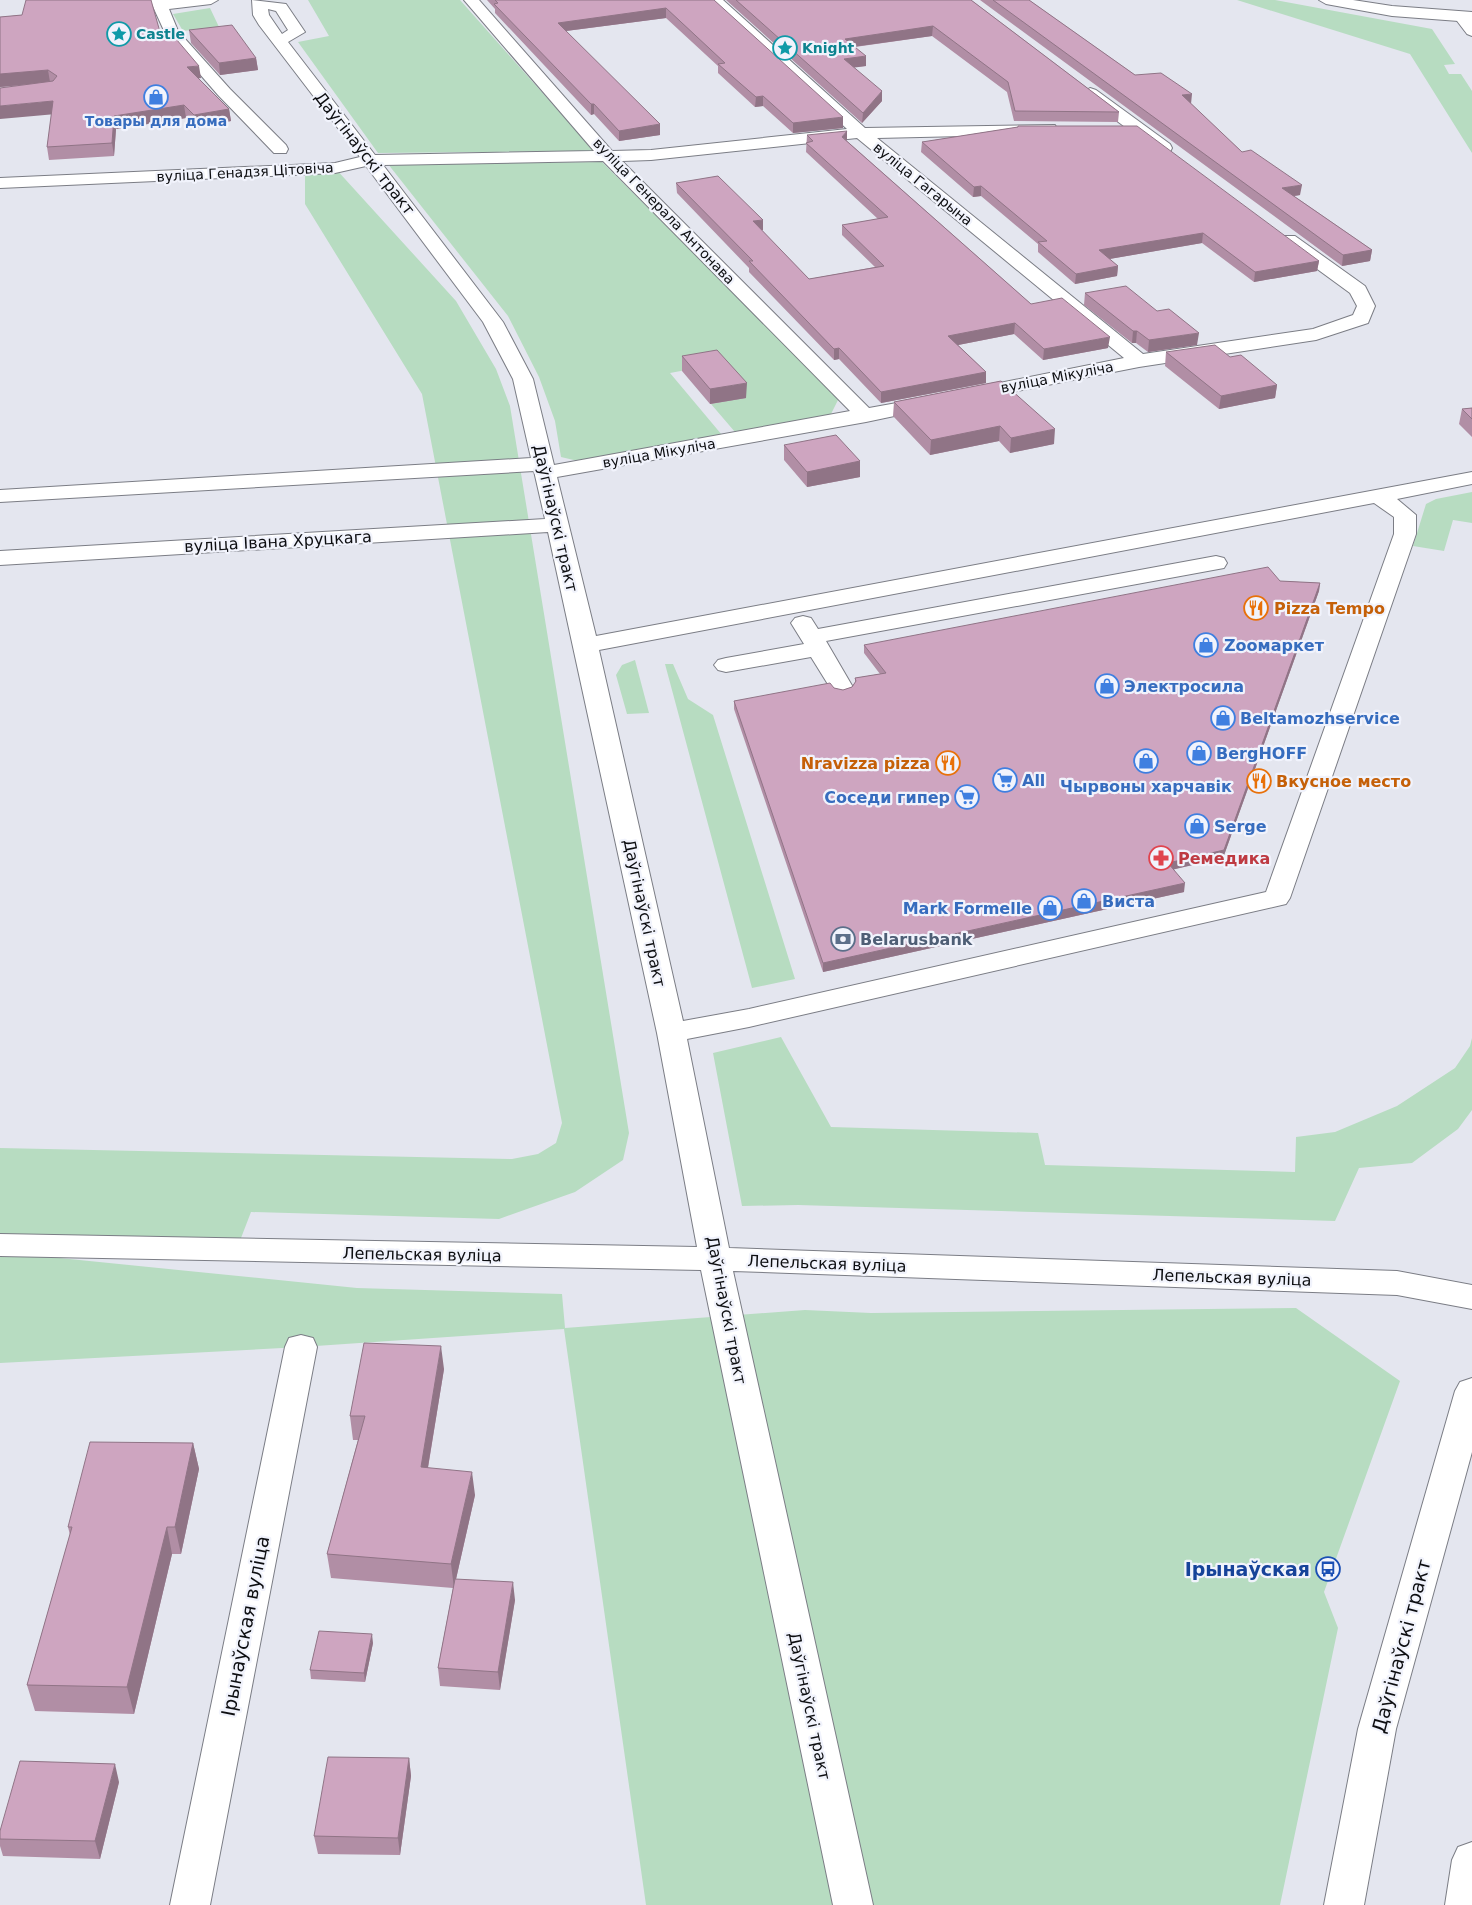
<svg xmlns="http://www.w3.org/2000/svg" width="1472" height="1905" viewBox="0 0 1472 1905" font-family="'DejaVu Sans',sans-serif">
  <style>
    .green { fill: #b7dcc1 }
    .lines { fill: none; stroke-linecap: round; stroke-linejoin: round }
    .minor-casing { stroke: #7b7d85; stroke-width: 2 }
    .major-casing { stroke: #7b7d85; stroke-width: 2 }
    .highway-casing { stroke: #7b7d85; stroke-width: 2 }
    .minor { fill: #fff; fill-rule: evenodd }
    .major { fill: #fff; fill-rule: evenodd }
    .highway { fill: #fff; fill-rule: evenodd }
    .wall { fill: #b18ea5 }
    .shaded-wall { fill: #907486 }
    .building { fill: #cea5c0; stroke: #907486 }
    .labels { text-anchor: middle; stroke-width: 4.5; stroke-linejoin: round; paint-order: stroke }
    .far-culture-label { font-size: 14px; font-weight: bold; fill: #0d838f; stroke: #f1f3fc; text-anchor: start }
    .far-shop-label { font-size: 14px; font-weight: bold; fill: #366cbe; stroke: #f1f3fc }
    .far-street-label { font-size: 14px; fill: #0d0e11; stroke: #f1f3fc }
    .street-label { font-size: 16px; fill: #0d0e11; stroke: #f1f3fc }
    .food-label { font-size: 16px; font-weight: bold; fill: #c56008; stroke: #f1f3fc; text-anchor: start }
    .shop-label { font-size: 16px; font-weight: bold; fill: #366cbe; stroke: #f1f3fc; text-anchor: start }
    .health-label { font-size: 16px; font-weight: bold; fill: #be3a42; stroke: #f1f3fc; text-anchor: start }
    .service-label { font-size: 16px; font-weight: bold; fill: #4e5e75; stroke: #f1f3fc; text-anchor: start }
    .near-transit-label { font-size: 19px; font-weight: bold; fill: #164399; stroke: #f1f3fc; text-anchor: end }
    .near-street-label { font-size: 19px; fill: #0d0e11; stroke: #f1f3fc }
  </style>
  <rect width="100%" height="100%" fill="#e4e6ef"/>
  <path class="green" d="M308,0H460L594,151L378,153L298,42L329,36Z
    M1237,0H1275L1432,29L1455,64L1444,65L1449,74H1461L1472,91V153L1410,54Z
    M210,8L219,27L183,31L173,14Z
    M602,162L839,398L830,416L735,432L711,404L746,397L718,364L670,373L722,435L578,461L561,457L555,421L539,377L508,316L388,164Z
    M335,168L456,301L496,369L510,406L629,1133L623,1160L575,1192L499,1219L251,1212L236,1251L0,1245V1148L512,1159L538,1154L556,1143L562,1123L422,394L305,204V175L315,169Z
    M1472,492V523L1453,520L1444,551L1413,546L1426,504L1436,499Z
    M635,660L649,713L627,714L616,675L622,665Z
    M665,664H673L688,699L713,715L795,979L752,988Z
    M781,1037L831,1127L1038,1133L1045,1165L1295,1172L1296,1137L1335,1132L1397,1106L1455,1068L1470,1046L1472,1038V1110L1458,1129L1412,1163L1359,1168L1335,1221L798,1205L742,1206L713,1053Z
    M0,1252L357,1288L562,1294L565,1328L805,1310L871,1313L1296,1308L1400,1381L1324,1592L1338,1628L1280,1905H646L564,1329L301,1347L0,1363Z"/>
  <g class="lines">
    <g class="minor-casing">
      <path id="minor" d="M150,0H218L211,4L169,9L178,31L230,89L286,145L288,149L286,153H274L218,95L166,35Z
        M252,0L286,4L305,32L288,42L375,155L594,151L464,0H479L612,151L651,150L847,129L707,0H723L865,128L1055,125L1057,129L1055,133L1049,134L877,138L1143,354L1313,329L1353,315L1357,306L1350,293L1283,244L1280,240L1283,236H1295L1365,286L1375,306L1368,323L1316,340L1139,367L972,400L965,398L962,394L965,390L1124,358L857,138L651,160L622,161L869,408L930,397L937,399L940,403L937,407L866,422L557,477L596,636L1472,472V484L1397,499L1416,515V534L1290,898L1286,904L749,1027L687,1039L729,1248L1397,1271L1472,1285V1309L1397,1295L733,1271L873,1905H833L701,1270L0,1256V1234L697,1247L657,1033L548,532L0,565V551L545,519L534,471L0,502V490L531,458L513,379L483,322L366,166L335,173L0,188V178L335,163L360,157L259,25L253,15ZM268,9L276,11L288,30L282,34L269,15ZM603,161L850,411L554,465L533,379L503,322L383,165ZM1374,503L1394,517V534L1266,892L749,1009L683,1021L599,650Z
        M1090,88L1096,90L1170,144L1172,148L1170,152H1158L1084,96L1082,93Z
        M1216,556L1224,558L1227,563L1224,568L826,641L854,689L850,694L842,696L834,694L811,657L726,672L718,670L714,665L718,660L726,658L804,644L791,623L795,618L803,616L811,618L818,629Z
        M301,1335L313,1338L317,1347L210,1905H170L285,1347L289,1338Z"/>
    </g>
    <g class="major-casing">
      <path id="major" d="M1462,12L1467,14L1472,20V36L1467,34L1454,17Z
        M1472,1378V1452L1396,1729L1364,1905H1324L1358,1729L1455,1391L1460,1382Z
        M1472,1842V1905H1445L1452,1860L1458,1847Z"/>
    </g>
    <g class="highway-casing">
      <path id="highway" d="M1319,0H1353L1392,6L1472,12V22L1392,16L1326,4Z"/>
    </g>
    <use href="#minor" class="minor"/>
    <use href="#major" class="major"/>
    <use href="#highway" class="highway"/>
  </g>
  <path class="wall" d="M487,0H714L843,128L793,133L763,106L755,107L718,73V66L666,18L566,31L660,135L619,141L594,114L591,115L495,13V9Z
    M726,0H971L1119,112L1118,122L1014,121L1007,92L932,36L855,47L866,66L854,67L882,101L862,123Z
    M980,0H1029L1135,75L1191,104L1242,152L1300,195L1294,196L1372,250L1370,261L1342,266Z
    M22,15L160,32L201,78H198L229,109L231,121L196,128L186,118L116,129L114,156L49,160L47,147L52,114L27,85L0,87V17Z
    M189,30L256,58L258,70L220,75L191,43Z
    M1018,126L1319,261L1317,271L1254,282L1202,243L1109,259L1118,266L1117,276L1075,284L1038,252V244L981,196L973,197L921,152L922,142L1018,127Z
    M807,135L847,141L1031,304L1108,348L1043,360L1014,334L958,345L986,372V383L881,403L839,359L834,360L749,272V268L677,193L676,183L763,230H761L809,279L875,267L842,235V225L878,219L806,152Z
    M1085,293L1197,345L1148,352L1136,343H1132L1084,305Z
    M1166,352L1230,357L1277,385L1275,398L1219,409L1165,366Z
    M682,356L746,398L710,404L682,371Z
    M1001,381L1054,444L1010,453L999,441L930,455L893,416L894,402Z
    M1472,408V437L1459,424L1462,409Z
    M784,445L860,461V477L807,487L784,460Z
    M1280,581L1320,583L1319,591L1223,858L1174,869L1184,892L823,972L734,709V701L834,688L843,690L852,687L855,683V678L880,674L864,653V645Z
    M444,1369L428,1468L475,1495L456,1579L515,1600L500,1690L440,1686L438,1668L453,1588L331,1578L327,1554L358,1440H353L350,1416Z
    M193,1443L199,1469L181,1554H172L134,1714L35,1711L27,1685L70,1535L68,1527Z
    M373,1643L365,1682L311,1679L310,1670Z
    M409,1758L411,1776L400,1855L318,1854L314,1836Z
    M119,1782L100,1859L3,1856L0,1846V1831Z"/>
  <path class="shaded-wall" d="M666,8V18L558,32V23Z
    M933,26L932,36L845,48V39Z
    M866,56V66L844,69V59Z
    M256,58L258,70L220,75L219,63Z
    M199,66L201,78L189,80L187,67Z
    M48,70L50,82L0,87V74Z
    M882,91V101L862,123L863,113Z
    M1192,94L1191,104L1182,95Z
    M763,96V106L755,107L756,97Z
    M53,101L56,114L0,119V106Z
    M591,104H594V114L591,115Z
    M184,105L186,118L116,129L114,156L112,143L114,116Z
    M229,109L231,121L196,128L194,115Z
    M843,117V128L793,133V123Z
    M660,124V135L619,141V131Z
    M847,131V141L842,137Z
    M1302,185L1300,195L1281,198L1282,188Z
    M981,186V196L973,197L974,187Z
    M763,220V230L753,232V221Z
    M1203,233L1202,243L1098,261L1099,250Z
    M1372,250L1370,261L1342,266L1343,255Z
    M1319,261L1317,271L1254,282L1255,272Z
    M1118,266L1117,276L1075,284L1076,274Z
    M1015,323L1014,334L948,347V336Z
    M1133,331H1137L1136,343H1132Z
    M1199,333L1197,345L1148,352L1149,340Z
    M1110,337L1108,348L1043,360L1044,349Z
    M839,348V359L834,360V349Z
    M986,372V383L881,403V392Z
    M747,383L746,398L710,404V389Z
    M1277,385L1275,398L1219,409L1221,396Z
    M1000,426L999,441L930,455L931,440Z
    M1055,429L1054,444L1010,453L1011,438Z
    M860,461V477L807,487V472Z
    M1320,583L1319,591L1223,858L1167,871L1168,863Z
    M1185,883L1184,892L823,972V963Z
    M441,1346L444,1369L424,1491L421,1467Z
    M193,1443L199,1469L181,1554L175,1527Z
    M472,1472L475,1495L454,1588L451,1564Z
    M167,1527L172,1554L134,1714L127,1687Z
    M513,1582L515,1600L500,1690L498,1672Z
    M372,1634L373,1643L365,1682L364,1673Z
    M409,1758L411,1776L400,1855L398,1838Z
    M115,1764L119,1782L100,1859L95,1841Z"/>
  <path class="building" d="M26,0H151L160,32L171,33L199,66L187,67L229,109L194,115L184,105L114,116L112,143L47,147L53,101L0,106V88L53,81L57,76L48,70L0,74V17L22,15Z
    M495,0H714L843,117L793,123L763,96L756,97L718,64L725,63L666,8L558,23L660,124L619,131L594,104H591L494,4L498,3Z
    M736,0H971L1119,112L1015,111L1008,82L933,26L845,39L866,56L844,59L882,91L863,113Z
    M993,0H1029L1135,75L1161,73L1192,94L1182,95L1242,152L1251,150L1302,185L1282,188L1372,250L1343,255Z
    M232,25L256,58L219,63L189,30Z
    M1018,126H1137L1319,261L1255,272L1203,233L1099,250L1118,266L1076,274L1038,242L1047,241L981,186L974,187L922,142L1018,127Z
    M847,131L842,137L1031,304L1062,298L1110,337L1044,349L1015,323L948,336L986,372L881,392L839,348L834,349L749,261H753L676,183L718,176L763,220L753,221L809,279L884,266L842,225L888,217L806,143L813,141L807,135Z
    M1126,286L1157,311L1169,309L1199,333L1149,340L1137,331H1133L1085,293Z
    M1215,345L1230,357L1241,355L1277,385L1221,396L1166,352Z
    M717,350L747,383L710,389L682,356Z
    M1001,381L1055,429L1011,438L1000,426L931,440L894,402Z
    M1472,408V419L1462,409Z
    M836,435L860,461L807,472L784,445Z
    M1268,567L1280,581L1320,583L1224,850L1168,863L1185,883L823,963L734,701L830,683L834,688L843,690L852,687L856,681L855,678L886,673L864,645Z
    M364,1343L441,1346L421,1467L472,1472L451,1564L327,1554L365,1416H350Z
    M90,1442L193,1443L175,1527H167L127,1687L27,1685L72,1527H68Z
    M455,1579L513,1582L498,1672L438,1668Z
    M319,1631L372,1634L364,1673L310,1670Z
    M328,1757L409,1758L398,1838L314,1836Z
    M20,1761L115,1764L95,1841L0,1839V1831Z"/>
  <defs>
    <g id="sight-ring" transform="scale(1.25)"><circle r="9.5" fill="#f1f3fc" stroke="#0f9aa8" stroke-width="1.5"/><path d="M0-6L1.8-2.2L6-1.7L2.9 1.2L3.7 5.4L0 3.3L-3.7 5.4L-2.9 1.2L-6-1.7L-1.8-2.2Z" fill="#0f9aa8"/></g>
    <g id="shop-ring" transform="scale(1.25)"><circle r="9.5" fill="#f1f3fc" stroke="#3f7fe0" stroke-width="1.5"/><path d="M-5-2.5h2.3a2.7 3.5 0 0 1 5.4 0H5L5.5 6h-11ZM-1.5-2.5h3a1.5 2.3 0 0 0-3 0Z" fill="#3f7fe0"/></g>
    <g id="restaurant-ring" transform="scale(1.25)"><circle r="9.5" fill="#f1f3fc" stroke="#e8710a" stroke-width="1.5"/><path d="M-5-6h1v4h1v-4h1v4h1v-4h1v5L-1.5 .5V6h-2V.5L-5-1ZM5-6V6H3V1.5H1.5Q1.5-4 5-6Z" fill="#e8710a"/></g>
    <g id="supermarket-ring" transform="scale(1.25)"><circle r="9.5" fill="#f1f3fc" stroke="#3f7fe0" stroke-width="1.5"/><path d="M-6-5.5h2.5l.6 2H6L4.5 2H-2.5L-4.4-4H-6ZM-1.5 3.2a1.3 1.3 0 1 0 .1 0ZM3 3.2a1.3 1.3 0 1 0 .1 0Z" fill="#3f7fe0"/></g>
    <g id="pharmacy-ring" transform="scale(1.25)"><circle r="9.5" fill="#f1f3fc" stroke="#e0444e" stroke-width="1.5"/><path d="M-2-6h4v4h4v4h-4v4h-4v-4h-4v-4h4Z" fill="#e0444e"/></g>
    <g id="bank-ring" transform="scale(1.25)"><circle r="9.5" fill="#f1f3fc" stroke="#5c6f8a" stroke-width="1.5"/><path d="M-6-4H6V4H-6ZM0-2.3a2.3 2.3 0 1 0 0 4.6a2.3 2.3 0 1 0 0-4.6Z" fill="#5c6f8a"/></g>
    <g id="bus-ring" transform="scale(1.25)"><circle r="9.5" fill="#f1f3fc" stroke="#1a4fb4" stroke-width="1.5"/><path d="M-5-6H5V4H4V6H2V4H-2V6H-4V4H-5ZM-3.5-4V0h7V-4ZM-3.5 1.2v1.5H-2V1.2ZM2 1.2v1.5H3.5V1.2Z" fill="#1a4fb4"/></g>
  </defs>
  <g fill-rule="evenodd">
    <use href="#sight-ring" x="119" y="34"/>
    <use href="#sight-ring" x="785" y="48"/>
    <use href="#shop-ring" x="156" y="97"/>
    <use href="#restaurant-ring" x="1256" y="608"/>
    <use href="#shop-ring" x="1206" y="645"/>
    <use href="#shop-ring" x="1107" y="686"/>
    <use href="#shop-ring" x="1223" y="718"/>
    <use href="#shop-ring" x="1199" y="753"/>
    <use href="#shop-ring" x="1146" y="761"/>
    <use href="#restaurant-ring" x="948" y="763"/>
    <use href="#supermarket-ring" x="1005" y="780"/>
    <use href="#restaurant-ring" x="1259" y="781"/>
    <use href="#supermarket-ring" x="967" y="797"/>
    <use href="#shop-ring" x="1197" y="826"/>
    <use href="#pharmacy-ring" x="1161" y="858"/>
    <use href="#shop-ring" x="1084" y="901"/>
    <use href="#shop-ring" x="1050" y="908"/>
    <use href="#bank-ring" x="843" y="939"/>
    <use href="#bus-ring" x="1328" y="1569"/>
  </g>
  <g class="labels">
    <g class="far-culture-label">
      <text x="136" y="39">Castle</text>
      <text x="802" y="53">Knight</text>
    </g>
    <g class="far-shop-label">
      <text x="156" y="126">Товары для дома</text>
    </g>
    <g class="far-street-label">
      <text transform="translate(245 172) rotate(-3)" y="5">вуліца Генадзя Цітовіча</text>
      <text transform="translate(923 184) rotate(39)" y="5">вуліца Гагарына</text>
      <text transform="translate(664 211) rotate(46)" y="5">вуліца Генерала Антонава</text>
      <text transform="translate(1057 377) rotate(-11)" y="5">вуліца Мікуліча</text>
      <text transform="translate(659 453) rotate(-10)" y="5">вуліца Мікуліча</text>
    </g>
    <g class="street-label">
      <text transform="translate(365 153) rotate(52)" y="6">Даўгінаўскі тракт</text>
      <text transform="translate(556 518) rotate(77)" y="6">Даўгінаўскі тракт</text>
      <text transform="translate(278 541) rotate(-3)" y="6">вуліца Івана Хруцкага</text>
      <text transform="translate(645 913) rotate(78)" y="6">Даўгінаўскі тракт</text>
      <text transform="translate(422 1254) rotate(1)" y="6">Лепельская вуліца</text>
      <text transform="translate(827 1263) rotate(2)" y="6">Лепельская вуліца</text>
      <text transform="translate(1232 1277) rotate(2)" y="6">Лепельская вуліца</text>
      <text transform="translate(727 1310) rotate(79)" y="6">Даўгінаўскі тракт</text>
      <text transform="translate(810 1706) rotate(78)" y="6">Даўгінаўскі тракт</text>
    </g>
    <g class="food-label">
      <text x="1274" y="614">Pizza Tempo</text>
      <text x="930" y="769" text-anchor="end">Nravizza pizza</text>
      <text x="1276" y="787">Вкусное место</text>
    </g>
    <g class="shop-label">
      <text x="1224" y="651">Zooмаркет</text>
      <text x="1124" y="692">Электросила</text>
      <text x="1240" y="724">Beltamozhservice</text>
      <text x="1216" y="759">BergHOFF</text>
      <text x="1022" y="786">All</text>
      <text x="1146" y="792" text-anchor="middle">Чырвоны харчавік</text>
      <text x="950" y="803" text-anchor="end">Соседи гипер</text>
      <text x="1214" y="832">Serge</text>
      <text x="1102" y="907">Виста</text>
      <text x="1032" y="914" text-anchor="end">Mark Formelle</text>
    </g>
    <g class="health-label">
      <text x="1178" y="864">Ремедика</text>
    </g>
    <g class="service-label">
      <text x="860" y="945">Belarusbank</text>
    </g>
    <g class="near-transit-label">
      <text x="1310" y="1576">Ірынаўская</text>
    </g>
    <g class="near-street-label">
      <text transform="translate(245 1626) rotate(-79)" y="7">Ірынаўская вуліца</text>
      <text transform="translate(1401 1646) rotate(-75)" y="7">Даўгінаўскі тракт</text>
    </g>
  </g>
</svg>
